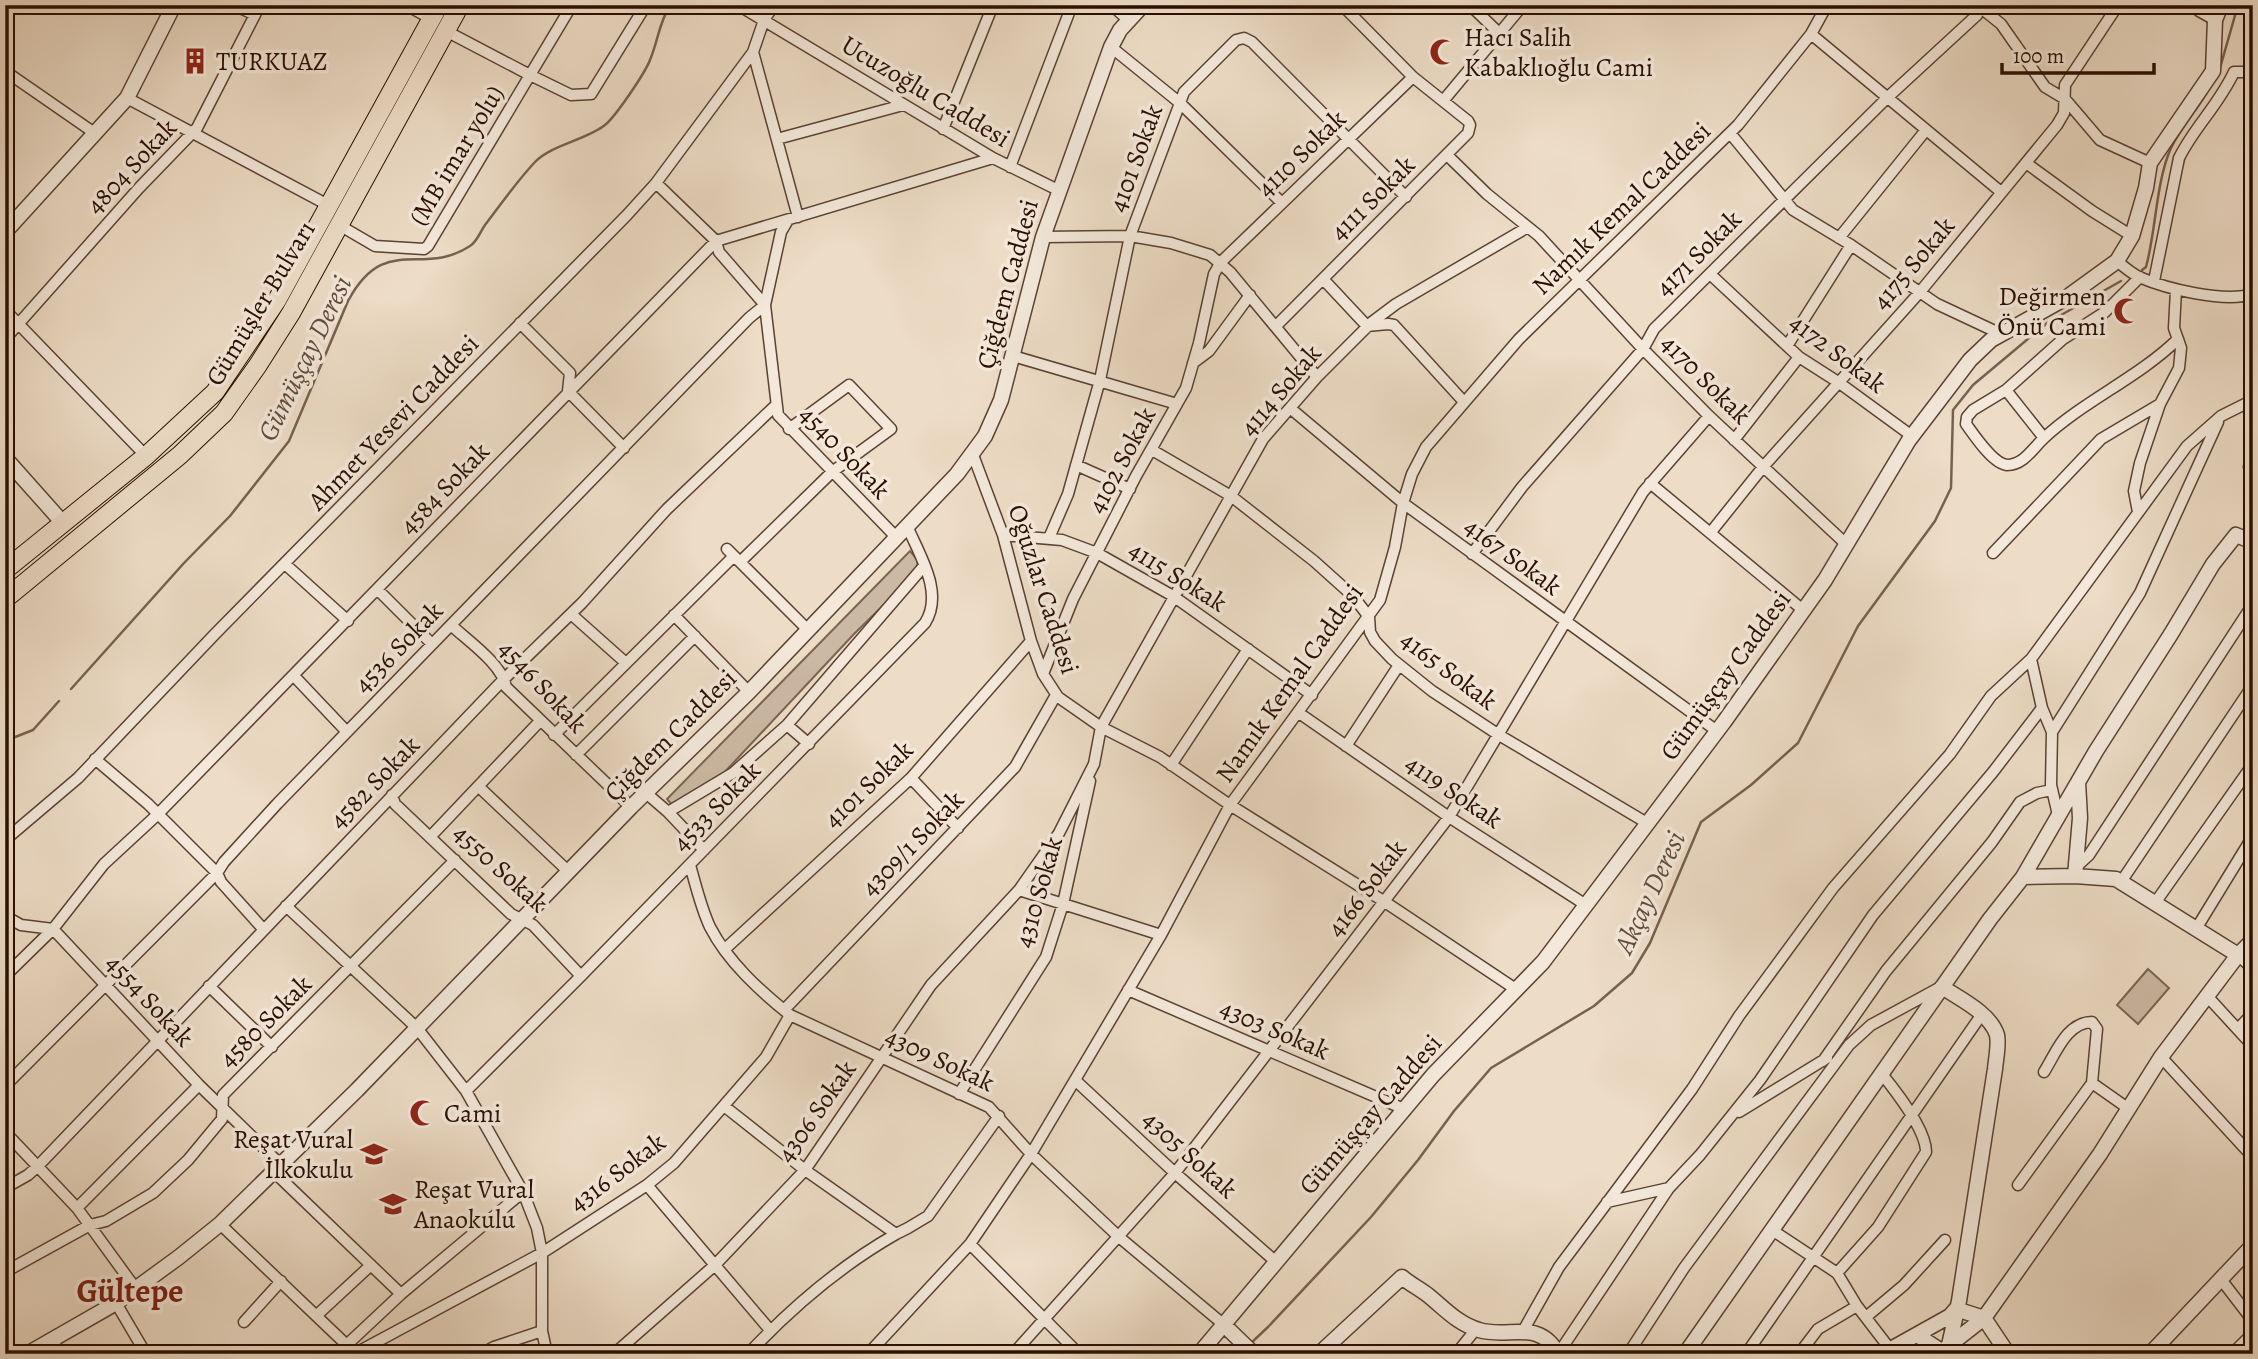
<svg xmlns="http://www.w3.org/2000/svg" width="2258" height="1359" viewBox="0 0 2258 1359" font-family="Alegreya,serif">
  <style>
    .green { fill: #ccb9a4; stroke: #7b6452; stroke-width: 2 }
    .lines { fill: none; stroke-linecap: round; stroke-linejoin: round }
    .stream { stroke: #77604f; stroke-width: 2.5 }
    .minor-casing { stroke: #5b4232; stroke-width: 13 }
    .tertiary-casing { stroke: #5b4232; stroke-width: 17 }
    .primary-casing { stroke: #2a0e00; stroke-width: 20 }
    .minor { stroke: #f3e8da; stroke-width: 10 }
    .tertiary { stroke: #f3e8da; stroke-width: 14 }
    .primary { stroke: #eddcc6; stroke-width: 18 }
    .labels { text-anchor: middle; stroke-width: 7; stroke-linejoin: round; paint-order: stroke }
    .poi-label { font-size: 26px; fill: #2a0e00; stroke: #f3e8da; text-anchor: start }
    .street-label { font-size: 26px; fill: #2a0e00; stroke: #f3e8da }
    .water-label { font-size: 28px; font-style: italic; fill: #644b3b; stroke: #f3e8da }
    .district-label { font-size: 33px; font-weight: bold; fill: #7a1f14; stroke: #f3e8da }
  </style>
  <rect width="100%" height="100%" fill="#eddcc6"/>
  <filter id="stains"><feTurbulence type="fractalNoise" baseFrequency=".00286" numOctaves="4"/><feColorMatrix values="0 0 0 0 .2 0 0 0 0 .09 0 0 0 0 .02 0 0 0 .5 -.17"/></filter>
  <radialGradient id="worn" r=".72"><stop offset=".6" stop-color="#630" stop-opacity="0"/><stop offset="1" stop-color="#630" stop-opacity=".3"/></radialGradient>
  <path class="green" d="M910,551L918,561L916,571L904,585L854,634L705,793L678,812L667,799Z
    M2148,969L2169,988L2138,1024L2117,1005Z"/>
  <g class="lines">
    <path class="stream" d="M2220,68L2238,5
      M2142,270L2146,267C2156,231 2156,181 2171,148C2180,129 2196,111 2207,92
      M71,689L184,563L230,516L289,441L348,301C385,232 421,278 470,246C477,242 480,232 485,225C501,204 517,181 535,162C551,145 586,140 605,125C616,116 645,73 650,60C658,41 659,23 670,5
      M5,741L33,730L59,701
      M1250,1344L1268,1327L1371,1217L1418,1160L1454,1111L1491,1068L1594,1006L1632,973L1650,943L1701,822L1751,785L1798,743L1858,626L1935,521L1951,488L1953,410L1973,385L2047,323L2121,281"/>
    <g class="minor-casing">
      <path id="minor" d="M234,5L255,15
        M406,5L432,19
        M738,5L993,158L1058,190
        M1112,5L1128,20
        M1342,5L1413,77L1443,101L1523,5
        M1470,5L1500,34
        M1983,5L1986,12L2001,24L2045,87L2065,99L2100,140L2150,163
        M2194,5L2199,11L2215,20
        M446,31L530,75L572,5
        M1811,34L2001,192
        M1111,47L1180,103L1282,203
        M753,52L798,217
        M5,71L96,134
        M127,98L328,205
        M943,129L993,5
        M1730,133L1793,210L1851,245L1937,304L2001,334
        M777,139L903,105
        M1447,155L1487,194L1539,236L1643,349L1709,416L1846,544
        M2026,163L2092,211L2132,236
        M1010,167L1072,5
        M656,183L716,241L719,252L765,305L778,415L897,538
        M339,225L375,246L424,249L428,246L530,75L571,95L591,94L646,5
        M1043,237L1130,236L1171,243L1210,255L1230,272L1317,377
        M1839,238L1926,130
        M2117,261C2124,267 2131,273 2139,277C2167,289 2224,303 2253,294
        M1710,274L1799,357L1838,382L1912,436
        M2140,277L2105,312L2063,339L2006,390L1973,410L1967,417L1966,424C1974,435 1993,464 2007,465C2024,465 2033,448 2044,438C2085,400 2138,378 2178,339
        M1323,279L1367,326L1388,324L1394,325L1464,402
        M2154,281L2179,158C2195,126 2218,106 2234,72H2253
        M5,310L146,456
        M520,323L570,373L568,391L624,448
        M1276,326L1468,133L1470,125L1468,121L1443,101
        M5,339L139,188L197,128L260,5
        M1787,346L1851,245
        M1013,356L1177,404
        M1193,363L1209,351L1250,295
        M2006,390L2044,438
        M1290,408L1403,503L1717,731
        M1734,440L1799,357
        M1152,450L1231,496L1314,561L1353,596L1369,617L1370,632L1375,641L1392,659L1432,691L1499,735L1647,823
        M973,455L1003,535L1031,641L1043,674L1058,697L1101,727L1160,757L1230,805L1385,902L1517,990
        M1076,465L1130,489
        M2249,467H2253
        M1650,483L1803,610
        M2138,512L2134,491L2140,463L2160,404L2179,368L2181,348L2174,328L2176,290
        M1711,532L1763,467L1920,292L2057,125L2064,113L2065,85L2118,5
        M1003,535L1062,540L1097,553L1173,596L1312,695
        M1049,538L1068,494L1100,380L1130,236L1180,103L1184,92L1236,40L1244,38L1252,42L1406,197
        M727,549L809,631
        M1993,553L2101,439L2160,404
        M1472,554L1522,487L1643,349L1654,329L1888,97L1977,15L1978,5
        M740,562L832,472L891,429L849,385L789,429
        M285,564L348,621
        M378,590L432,644
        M571,614L626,663
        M674,615L749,692
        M451,625C468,641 502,664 506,687L631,807
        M2031,659L2042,708L2052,732L2051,785L2058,815
        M1043,674L1073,599L1136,476L1186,388L1199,343L1214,274L1221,262L1413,77
        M294,676L347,732
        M1299,713L1449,817L1586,905
        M787,725L809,744
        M2052,732L2140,593L2218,422
        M554,735L734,556
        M1346,746L1399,665
        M576,755L695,636
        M95,759L148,804L217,873L221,882L264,930
        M1171,765L1248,649
        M911,778L958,828
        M479,787L569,872
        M646,793L668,812L704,850
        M392,795L395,804L511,914L533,925L581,976
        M668,812L733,773L787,725L924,566
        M431,836L540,721
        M5,840L78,778L215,634L627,215L656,183L753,52L764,20L774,5
        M690,865C696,886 701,908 710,927C728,962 760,991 790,1015L989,1107L1031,1154L1119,1237L1223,1324
        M2076,867L2089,855L2253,604
        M2121,882L2253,685
        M1019,890L1059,833L1094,764L1101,727L1263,439L1317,377L1372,322L1396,304L1528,227
        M2155,903L2253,764
        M286,906L417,1028L466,1091L523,1192L537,1228L542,1253V1331L547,1354
        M5,916L21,925L53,929L199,1085L281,1165
        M2196,929L2253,836
        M725,949L911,778L1031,641
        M2238,955L2253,969
        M5,976L53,929L104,864L157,815L716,241L993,158
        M209,986L272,1047
        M1128,990L1404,1109
        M2207,996L2253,1046
        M784,1010L1015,767L1056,695
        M2238,1029L2253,1013
        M2161,1057L2253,1157
        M1823,1061L1886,971L1992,842L2020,802L2037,793L2052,790
        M2044,1072C2056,1053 2067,1022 2092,1022L2097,1029L2092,1083L2129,1109
        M1075,1080L1175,1173L1275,1261
        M5,1086L217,873L224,862L277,804L749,318L765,305L781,232L788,220
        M466,1091L581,976L925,623C944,593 920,556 908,528
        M959,1094L1046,957L1063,904L1090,781
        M724,1106L805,1170L896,1234L908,1228L928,1216L999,1116
        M1739,1112L1827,1058
        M5,1132L77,1208L136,1289
        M274,1172L401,1294
        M647,1185L770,1330
        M2018,1185L2092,1083
        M5,1188L28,1175L38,1166L504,679L582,603L667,509L775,406
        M1607,1202L1669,1188
        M77,1208L199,1085
        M220,1224L352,1350
        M1772,1230L1837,1273L1857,1306L1890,1349
        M970,1244L1079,1354
        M5,1272L90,1225L106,1221L153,1193L188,1160L222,1119L223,1095L455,860
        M1837,1273L1878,1227L1926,1152C1926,1130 1895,1090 1881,1073
        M2220,1278L2253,1321
        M116,1303L146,1354
        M317,1315L371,1265
        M1866,1317L1904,1285L1945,1240
        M244,1322L281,1281
        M1523,1331L1559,1267L1692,1089L1739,1016L1833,888L1950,754L1991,696L2031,659L2187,446L2221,416L2253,400
        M52,1340L61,1354
        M337,1354L401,1294L523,1192
        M354,1354L542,1253L647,1185L674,1163L766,1057L790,1015
        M481,1354L494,1347L542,1331
        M614,1354L715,1265L805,1170L931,985L1019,890L1161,935
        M748,1354C792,1307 840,1266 896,1234
        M868,1354L970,1244L1031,1154L1161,935L1230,805L1380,600L1395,547L1403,503L1412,474L1426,447L1519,339L1738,125L1811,34L1827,5
        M1013,1354L1175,1173L1449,817L1643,492L1709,416
        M1456,1354L1476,1329
        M1558,1354L1669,1188L1700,1155L1760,1080L1873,915L1993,772L2042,708
        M1628,1354L1684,1268L1849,1045L1871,1025L1939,988
        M1746,1354L1982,1014
        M1799,1354L1818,1329L1857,1306
        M2232,1354L2253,1333"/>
    </g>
    <g class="tertiary-casing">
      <path id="tertiary" d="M5,232L127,98L174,5
        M5,458L63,523
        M2075,876L2080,818L2078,782
        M2023,877L2075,876L2116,879L2238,955
        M1942,987C1960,999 1990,1013 1997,1035C1999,1045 1996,1058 1995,1069L1959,1301L1947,1354
        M1956,1309L1984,1318
        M1223,1324L1254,1354
        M1917,1335L1946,1354
        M1947,1347L1984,1318
        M27,1354L116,1303L179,1257L220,1224L357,1090L631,807L749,692L957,474L985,436L1001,400L1043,237L1111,47L1120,30L1143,5
        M1199,1354L1433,1075L1543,962L1724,722L1825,580L1909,440L1970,360L1991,340L2066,298L2117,261L2132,236L2146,188L2150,163L2213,71L2215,20L2221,5
        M1319,1354L1402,1277C1410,1284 1420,1289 1429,1296C1445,1309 1458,1324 1479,1330C1508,1339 1539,1318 1558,1354
        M1685,1354L1990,919L2023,877L2096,751L2171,634L2213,564L2236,535L2253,542
        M1882,1354L1950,1316L1956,1309
        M2008,1354L1984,1318L2100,1154L2161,1057L2238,955L2253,940
        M2150,1354L2253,1245"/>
    </g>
    <g class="primary-casing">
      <path id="primary" d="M5,570L146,456L215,392L277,300L439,5
        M5,599L180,455L224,413L258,365L291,313L460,5"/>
    </g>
    <use href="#minor" class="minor"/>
    <use href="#tertiary" class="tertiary"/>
    <use href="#primary" class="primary"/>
  </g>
  <defs>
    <g id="mosque-bare" transform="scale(2.1)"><path d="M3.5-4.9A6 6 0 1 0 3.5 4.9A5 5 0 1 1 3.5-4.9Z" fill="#8f2418" stroke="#f3e8da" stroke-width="2.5" paint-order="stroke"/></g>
    <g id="building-bare" transform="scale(2.1)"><path d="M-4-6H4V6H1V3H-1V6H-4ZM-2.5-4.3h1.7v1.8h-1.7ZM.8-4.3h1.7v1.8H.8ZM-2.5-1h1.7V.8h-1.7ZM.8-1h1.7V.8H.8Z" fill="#8f2418" stroke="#f3e8da" stroke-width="2.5" paint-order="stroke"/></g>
    <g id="school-bare" transform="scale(2.1)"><path d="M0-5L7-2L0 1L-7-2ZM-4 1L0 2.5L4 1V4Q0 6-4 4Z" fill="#8f2418" stroke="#f3e8da" stroke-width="2.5" paint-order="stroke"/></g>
  </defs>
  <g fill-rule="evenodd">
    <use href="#mosque-bare" x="1443" y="52"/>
    <use href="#building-bare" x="195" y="61"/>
    <use href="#mosque-bare" x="2127" y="311"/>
    <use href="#mosque-bare" x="423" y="1113"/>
    <use href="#school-bare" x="374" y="1154"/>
    <use href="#school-bare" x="393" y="1204"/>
  </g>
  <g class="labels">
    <g class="poi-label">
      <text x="1464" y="46">Hacı Salih<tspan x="1464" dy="30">Kabaklıoğlu Cami</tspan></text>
      <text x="216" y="70">TURKUAZ</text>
      <text x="2106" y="305" text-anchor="end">Değirmen<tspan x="2106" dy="30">Önü Cami</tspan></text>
      <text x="444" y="1122">Cami</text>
      <text x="353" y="1148" text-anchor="end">Reşat Vural<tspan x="353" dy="30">İlkokulu</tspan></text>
      <text x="414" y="1198">Reşat Vural<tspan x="414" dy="30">Anaokulu</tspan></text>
    </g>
    <g class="street-label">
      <text transform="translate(926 91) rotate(31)" y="9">Ucuzoğlu Caddesi</text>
      <text transform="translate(1301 153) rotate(-44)" y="9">4110 Sokak</text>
      <text transform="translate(456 155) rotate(-59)" y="9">(MB imar yolu)</text>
      <text transform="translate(1135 158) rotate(-70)" y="9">4101 Sokak</text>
      <text transform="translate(131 166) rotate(-47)" y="9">4804 Sokak</text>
      <text transform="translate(1372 198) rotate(-45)" y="9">4111 Sokak</text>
      <text transform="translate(1621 208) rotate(-44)" y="9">Namık Kemal Caddesi</text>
      <text transform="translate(1698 253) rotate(-45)" y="9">4171 Sokak</text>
      <text transform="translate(1913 263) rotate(-50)" y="9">4175 Sokak</text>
      <text transform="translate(1007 284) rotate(-75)" y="9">Çiğdem Caddesi</text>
      <text transform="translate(260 303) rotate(-59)" y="9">Gümüşler Bulvarı</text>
      <text transform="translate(1838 353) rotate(37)" y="9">4172 Sokak</text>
      <text transform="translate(1706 379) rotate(45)" y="9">4170 Sokak</text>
      <text transform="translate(1280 390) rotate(-50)" y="9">4114 Sokak</text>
      <text transform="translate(393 422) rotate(-46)" y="9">Ahmet Yesevi Caddesi</text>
      <text transform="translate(845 452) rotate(46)" y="9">4540 Sokak</text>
      <text transform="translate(1121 460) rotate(-62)" y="9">4102 Sokak</text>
      <text transform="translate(444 488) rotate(-46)" y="9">4584 Sokak</text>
      <text transform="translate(1513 556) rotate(36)" y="9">4167 Sokak</text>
      <text transform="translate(1178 576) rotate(32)" y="9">4115 Sokak</text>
      <text transform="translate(1044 589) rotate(72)" y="9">Oğuzlar Caddesi</text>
      <text transform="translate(398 647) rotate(-46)" y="9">4536 Sokak</text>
      <text transform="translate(1449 670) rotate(37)" y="9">4165 Sokak</text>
      <text transform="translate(1725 675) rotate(-54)" y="9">Gümüşçay Caddesi</text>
      <text transform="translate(1289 683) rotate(-55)" y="9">Namık Kemal Caddesi</text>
      <text transform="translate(543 686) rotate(47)" y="9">4546 Sokak</text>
      <text transform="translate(670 735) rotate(-45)" y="9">Çiğdem Caddesi</text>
      <text transform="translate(374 782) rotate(-46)" y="9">4582 Sokak</text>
      <text transform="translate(868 784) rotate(-44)" y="9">4101 Sokak</text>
      <text transform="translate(1454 791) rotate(34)" y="9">4119 Sokak</text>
      <text transform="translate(716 806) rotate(-46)" y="9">4533 Sokak</text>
      <text transform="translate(912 843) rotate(-46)" y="9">4309/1 Sokak</text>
      <text transform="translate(501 868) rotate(42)" y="9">4550 Sokak</text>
      <text transform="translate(1366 888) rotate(-53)" y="9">4166 Sokak</text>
      <text transform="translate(1038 892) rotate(-74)" y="9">4310 Sokak</text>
      <text transform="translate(150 1000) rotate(47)" y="9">4554 Sokak</text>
      <text transform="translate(265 1021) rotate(-45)" y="9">4580 Sokak</text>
      <text transform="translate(1275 1029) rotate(23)" y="9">4303 Sokak</text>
      <text transform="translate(940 1059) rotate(25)" y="9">4309 Sokak</text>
      <text transform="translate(816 1111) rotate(-55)" y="9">4306 Sokak</text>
      <text transform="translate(1370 1114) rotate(-49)" y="9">Gümüşçay Caddesi</text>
      <text transform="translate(1190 1154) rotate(42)" y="9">4305 Sokak</text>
      <text transform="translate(617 1172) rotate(-37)" y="9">4316 Sokak</text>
    </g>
    <g class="water-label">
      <text transform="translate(304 358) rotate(-64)" y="10">Gümüşçay Deresi</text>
      <text transform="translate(1649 892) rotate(-65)" y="10">Akçay Deresi</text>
    </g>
    <g class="district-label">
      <text x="130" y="1302">Gültepe</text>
    </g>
  </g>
  <rect width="2258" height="1359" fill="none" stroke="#eddcc6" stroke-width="28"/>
  <rect x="7" y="7" width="2244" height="1345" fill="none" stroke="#2a0e00" stroke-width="3.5"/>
  <rect x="14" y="14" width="2230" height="1331" fill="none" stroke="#2a0e00" stroke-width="2"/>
  <path d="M2002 63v10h152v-10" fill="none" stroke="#2a0e00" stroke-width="3.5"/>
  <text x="2013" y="63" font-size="21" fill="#2a0e00" stroke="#f3e8da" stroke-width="5" paint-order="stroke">100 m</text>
  <rect width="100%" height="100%" filter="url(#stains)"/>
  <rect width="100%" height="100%" fill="url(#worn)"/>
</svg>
